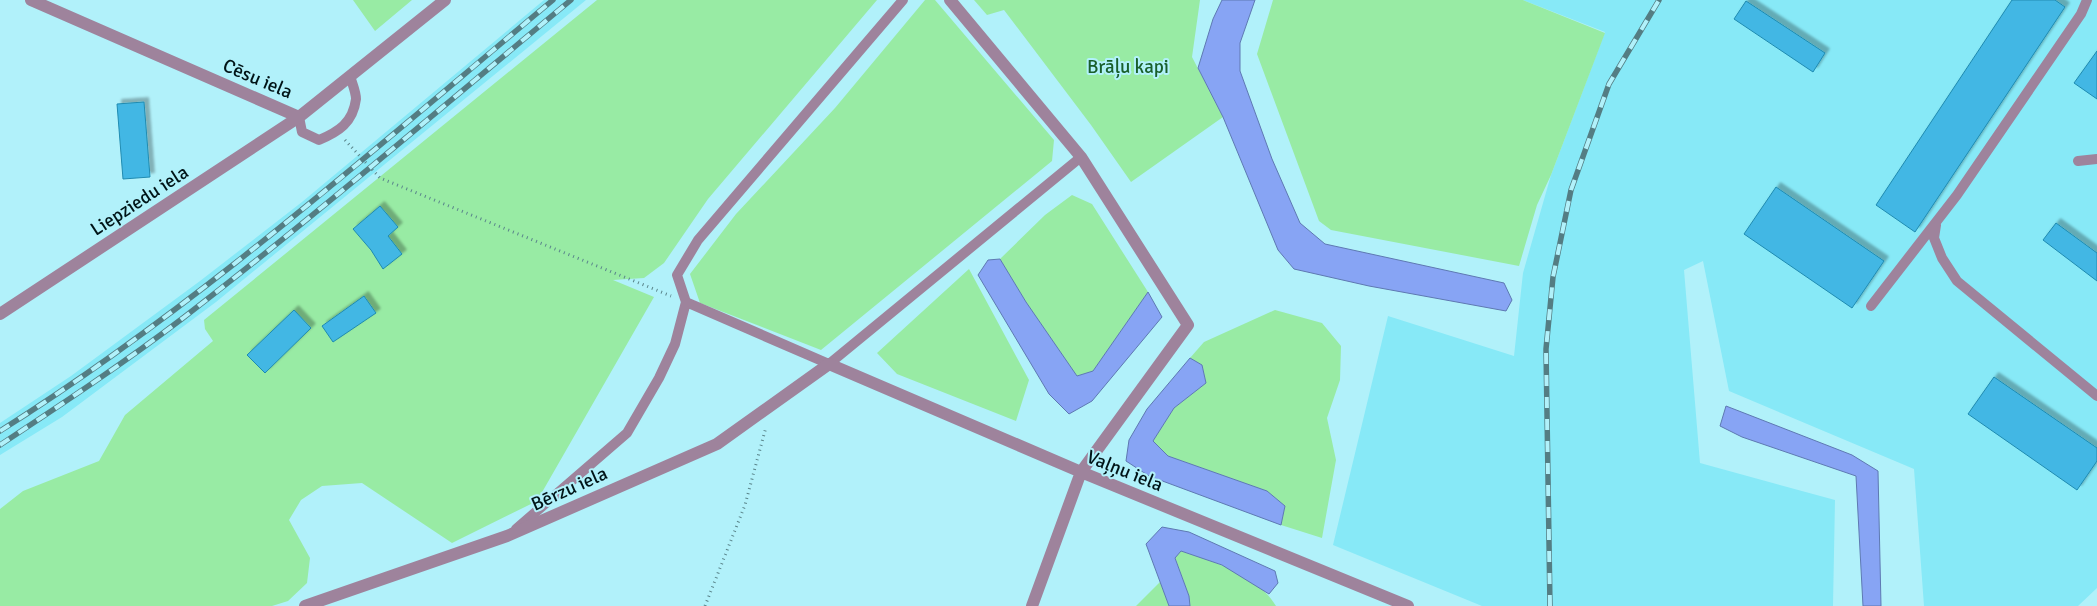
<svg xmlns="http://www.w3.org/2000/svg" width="2097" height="606" viewBox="0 0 2097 606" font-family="Signika,sans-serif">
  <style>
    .built { fill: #87e9f7 }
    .green { fill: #98eba4 }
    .water { fill: #87a4f4; stroke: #5e79b2 }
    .building { fill: #43b7e4; stroke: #1f8bb1; filter: url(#shadow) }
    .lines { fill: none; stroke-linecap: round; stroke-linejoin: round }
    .path { stroke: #5a858b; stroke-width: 3; stroke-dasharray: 1 4; stroke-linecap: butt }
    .service { stroke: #9e839c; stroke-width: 10 }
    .minor { stroke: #9e839c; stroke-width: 12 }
    .rail-casing { stroke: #547d83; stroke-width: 5.5 }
    .rail { stroke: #b1f1fa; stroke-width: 4; stroke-dasharray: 11; stroke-linecap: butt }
    .labels { text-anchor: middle; stroke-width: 4; stroke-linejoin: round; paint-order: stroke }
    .park-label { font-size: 19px; fill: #195f2a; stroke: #b1f1fa }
    .street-label { font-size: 19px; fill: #001417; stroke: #b1f1fa }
  </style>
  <defs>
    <filter id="shadow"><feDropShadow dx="4.5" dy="-4.5" stdDeviation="1" flood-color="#0004"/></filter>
  </defs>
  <rect width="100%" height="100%" fill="#b1f1fa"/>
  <path class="built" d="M544,0H586L216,302L62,417L0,455V423L71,376L200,281L302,202Z
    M1523,0H2097V588L2078,606H1924L1914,469L1729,391L1703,261L1684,270L1700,463L1835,500L1833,606H1482L1333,545L1388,316L1514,356L1523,273L1551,175L1605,32Z"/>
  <path class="green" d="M353,0H412L375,31Z
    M597,0H877L708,199L664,263L644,278L613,280L654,297L537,501L452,543L362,483L322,486L301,500L289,520L310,558L307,583L288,601L272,606H0V509L23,491L99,461L125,415L213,341L205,329L204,320Z
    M925,0H935L1054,140L1052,161L821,350L700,303L690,274L736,214L835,108Z
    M974,0H1200L1192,57L1223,117L1131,182L1091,125L1004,10L987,15Z
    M1273,0H1523L1605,33L1551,175L1537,205L1519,266L1331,230L1319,221L1257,54Z
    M1072,195L1092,204L1148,292L1093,371L1077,376L1026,302L1000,259L1045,215Z
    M969,269L1029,380L1016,421L897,374L877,353Z
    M1275,310L1322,323L1341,346L1340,380L1327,418L1336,460L1322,538L1281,525L1285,506L1267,491L1168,456L1153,441L1174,408L1206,383L1202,365L1190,358L1204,342Z
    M1181,551C1214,562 1257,574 1276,606H1190L1189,596L1175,557Z
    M1160,582L1169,606H1136Z"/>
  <path class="water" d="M1222,0H1255L1240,43V71L1272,159L1300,223L1325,244L1504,283L1512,300L1506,311L1369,286L1294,269L1278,250L1223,117L1198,68L1213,19Z
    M1000,259L1026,302L1077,376L1093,371L1148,292L1162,317L1092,401L1069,414L1049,394L978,275L988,260Z
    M1190,358L1202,365L1206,383L1174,408L1153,441L1168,456L1267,491L1285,506L1281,525L1149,476L1126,461L1129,440L1147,409Z
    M1726,406L1852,455L1878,471L1881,606H1863L1856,476L1742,437L1720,426Z
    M1162,527L1189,532L1275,571L1278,583L1269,594L1222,565L1181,551L1175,558L1189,596L1190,606H1169L1146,544Z"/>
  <path class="building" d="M2012,0H2055L2065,7L1915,232L1876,205Z
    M1746,1L1825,53L1813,72L1734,19Z
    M2097,51V99L2074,83Z
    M144,102L150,177L123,179L117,104Z
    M1776,187L1884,261L1852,308L1744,234Z
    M380,206L398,227L388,236L402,254L383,269L371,250L353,229Z
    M2056,223L2097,253V281L2043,240Z
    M364,296L376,313L333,342L322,326Z
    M294,310L311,328L265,373L247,355Z
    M1994,377L2097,448V461L2077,490L1968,414Z"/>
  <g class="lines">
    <path class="path" d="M345,140L380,178L671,296
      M705,606L745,505L766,427"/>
    <path class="service" d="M299,117L302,132L319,140C338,132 353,123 356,99C356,92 352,83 350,76
      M2078,161L2097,159
      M1936,225L1934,238L1942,258L1957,281L2097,396
      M686,302L829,364L1081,157
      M1871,306L1957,195L2081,14L2087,0
      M516,529L627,433L659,378L675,344L686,302L677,275L698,240L903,0"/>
    <path class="minor" d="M31,0L299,117
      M950,0L1081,157L1188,325L1081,472L1032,606
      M0,314L299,117L445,0
      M305,606L507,536L717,444L829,364L1081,472L1408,606"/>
    <g class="rail-casing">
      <path id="rail" d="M0,431C198,306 374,149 553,0
        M0,445C62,404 124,363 183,318C315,216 442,107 571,0
        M1550,606L1546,349L1553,277L1571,190L1609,84L1659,0"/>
    </g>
    <use href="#rail" class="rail"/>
  </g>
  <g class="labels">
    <g class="park-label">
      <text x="1128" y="73">Brāļu kapi</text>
    </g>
    <g class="street-label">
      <text transform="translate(258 78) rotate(23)" y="7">Cēsu iela</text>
      <text transform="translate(139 200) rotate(-33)" y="7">Liepziedu iela</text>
      <text transform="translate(1125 470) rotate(22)" y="7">Vaļņu iela</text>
      <text transform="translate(569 488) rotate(-24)" y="7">Bērzu iela</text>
    </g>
  </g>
</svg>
